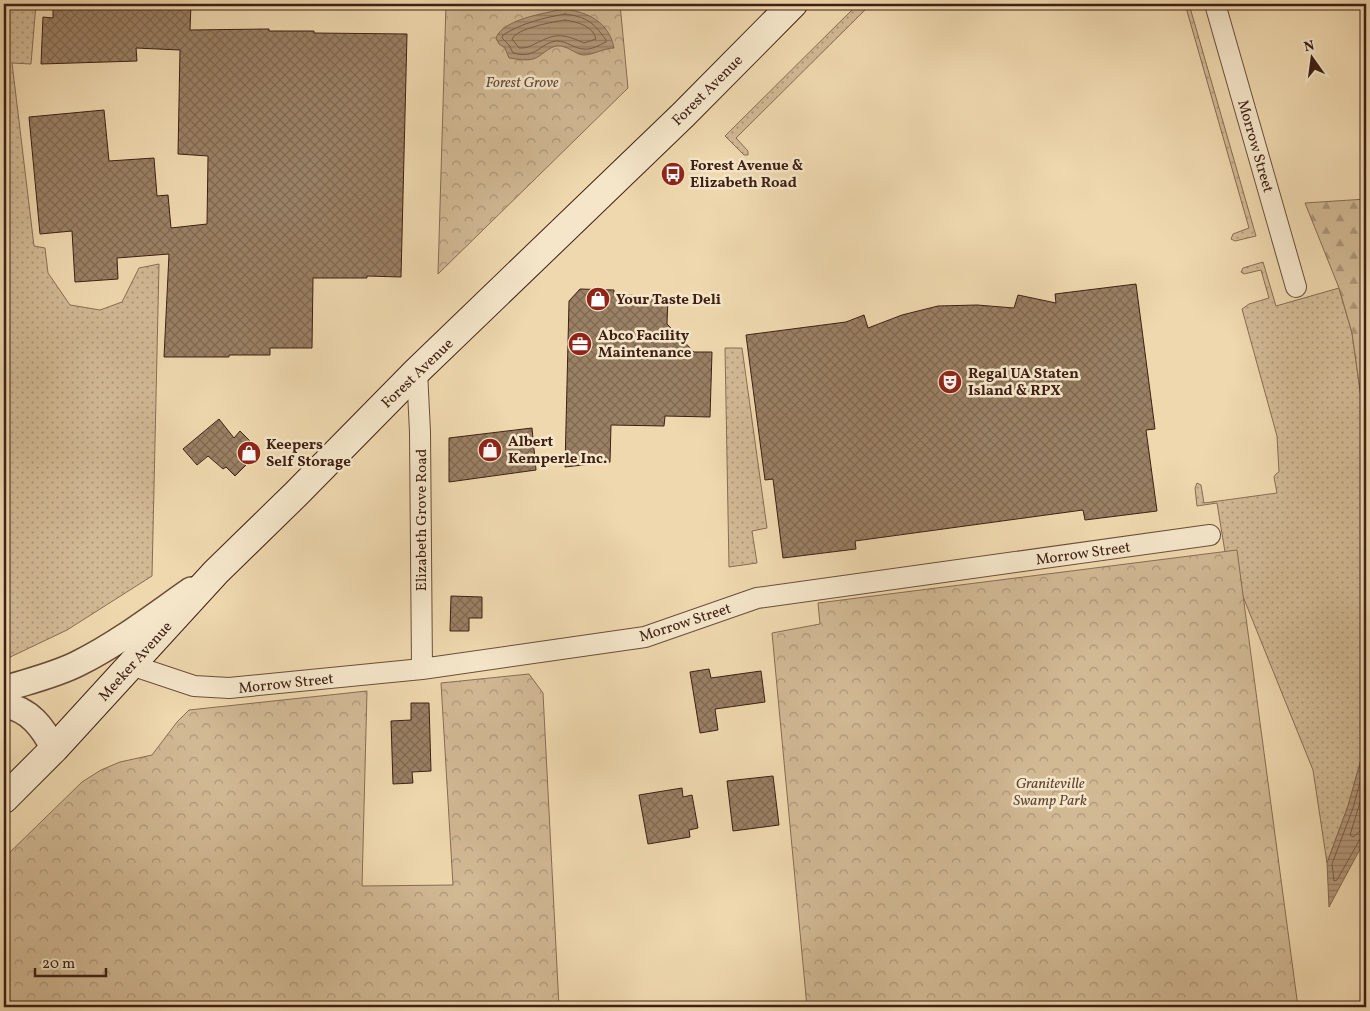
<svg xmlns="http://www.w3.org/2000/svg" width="1370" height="1011" viewBox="0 0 1370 1011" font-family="Vollkorn,serif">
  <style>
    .grass { fill: url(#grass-dots); stroke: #886c54 }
    .forest { fill: url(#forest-firs); stroke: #886c54 }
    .park { fill: url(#park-crowns); stroke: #886c54 }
    .water { fill: url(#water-rules); stroke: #846951 }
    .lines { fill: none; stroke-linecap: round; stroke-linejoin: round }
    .shore { stroke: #785c47; stroke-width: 1 }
    .building { fill: url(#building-cross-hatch); stroke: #3e2014 }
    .minor-casing { stroke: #6a4e3a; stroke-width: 22 }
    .tertiary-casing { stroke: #6a4e3a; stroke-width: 28 }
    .secondary-casing { stroke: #3e2014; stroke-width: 30 }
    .minor { stroke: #f5e6ca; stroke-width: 20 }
    .tertiary { stroke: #f5e6ca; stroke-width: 25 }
    .secondary { stroke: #f5e6ca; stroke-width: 28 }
    .labels { text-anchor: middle; stroke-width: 5; stroke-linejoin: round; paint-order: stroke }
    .park-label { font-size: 15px; font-style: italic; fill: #634634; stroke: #f5e6ca }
    .street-label { font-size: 15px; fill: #3e2014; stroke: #f5e6ca }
    .poi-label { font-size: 15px; font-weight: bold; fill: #3e2014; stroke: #f5e6ca; text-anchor: start }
  </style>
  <defs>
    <pattern id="grass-dots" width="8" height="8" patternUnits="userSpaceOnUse" patternTransform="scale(1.25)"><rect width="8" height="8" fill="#d1b994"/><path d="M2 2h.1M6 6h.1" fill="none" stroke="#ab9678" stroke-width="1.8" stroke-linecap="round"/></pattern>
    <pattern id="forest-firs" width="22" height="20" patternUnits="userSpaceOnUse" patternTransform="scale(1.25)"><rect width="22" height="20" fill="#d1b994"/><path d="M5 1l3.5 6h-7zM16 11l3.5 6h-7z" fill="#ab9678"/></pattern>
    <pattern id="park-crowns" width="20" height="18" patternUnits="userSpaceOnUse" patternTransform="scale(1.25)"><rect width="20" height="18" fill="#d1b994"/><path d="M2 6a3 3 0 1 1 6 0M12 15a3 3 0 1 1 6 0" fill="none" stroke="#ab9678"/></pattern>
    <pattern id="water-rules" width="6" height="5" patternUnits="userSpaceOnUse" patternTransform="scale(1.25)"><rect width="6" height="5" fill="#b3997a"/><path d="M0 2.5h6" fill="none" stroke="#937c63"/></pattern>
    <pattern id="building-cross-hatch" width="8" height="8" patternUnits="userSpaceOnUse" patternTransform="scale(1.25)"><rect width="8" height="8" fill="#9a8064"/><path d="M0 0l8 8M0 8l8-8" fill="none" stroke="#7f6851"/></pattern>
  </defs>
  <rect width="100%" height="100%" fill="#efd8ae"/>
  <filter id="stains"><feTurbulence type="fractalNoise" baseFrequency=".004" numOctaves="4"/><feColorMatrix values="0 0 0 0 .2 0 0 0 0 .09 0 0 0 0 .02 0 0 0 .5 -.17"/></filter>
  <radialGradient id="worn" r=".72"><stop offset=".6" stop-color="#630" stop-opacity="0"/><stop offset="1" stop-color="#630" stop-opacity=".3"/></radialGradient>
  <path class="grass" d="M4,4H36L31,64L12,63L34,246L45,248L48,273L70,305L100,310L122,302L139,268L159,264L152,576L67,630L4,660Z
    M858,4H871L736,138L748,151V155H744L725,136Z
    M1185,4H1189L1256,236L1235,241L1231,239L1233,234L1249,228Z
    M1263,262L1276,306L1339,288L1352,333L1366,433V742L1348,806L1327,863L1313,770L1225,552L1217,503L1197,506L1195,488L1197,483L1201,485L1204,503L1277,493L1274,477L1276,474L1279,472L1277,436L1242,309L1249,304L1269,298L1261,270L1244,274L1241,272L1243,268Z
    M725,348H742L767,528L752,531L757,563L729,567Z"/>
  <path class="forest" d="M1366,199V433L1352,333L1339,288L1305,203Z"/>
  <path class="park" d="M446,4H620L628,88L438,274Z
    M1237,550L1298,1007H807L772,633L820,624L818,603Z
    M529,674L543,693L559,1007H9L4,1005V858L82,782L101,770L120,762L152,755L177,722L189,710L367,691L362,886L453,885L441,683Z"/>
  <path class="water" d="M564,9C588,12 609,22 614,48C603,48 594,55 583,55C575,54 567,45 557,46C548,47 541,57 533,59C526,61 517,59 509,58L505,48L499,44L496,38C503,19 546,13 564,9Z
    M1366,742V838L1329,907L1327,863L1348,806Z"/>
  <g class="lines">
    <path class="shore" d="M565,14C587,17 593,22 606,40V42C599,45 592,50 584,49C575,49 567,41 557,41C540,42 537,60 513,53L509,45L502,38L503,35C522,23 543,18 565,14Z
      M565,20C578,22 593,26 596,39L584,43C568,36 558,32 541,41C531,45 531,48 519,48L512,39C517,28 553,22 565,20Z
      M1366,760L1353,808L1332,864L1334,881L1337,880L1360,839L1366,836
      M1366,783L1350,835L1353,837L1360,831L1366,830"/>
  </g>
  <path class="building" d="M53,4H191L190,30L269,29V31H314V33L407,34L401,277L367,276V278H313L312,348H270V355H229V357H164L169,254L117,258L118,279L75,282L72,231L40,234L29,117L104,110L109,161L154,158L157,196L168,195L171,228L207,224L208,156L178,154L180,50L136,48L137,61L41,64L43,17L53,18Z
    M1136,284L1155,429L1146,430L1157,511L1085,520L1083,510L855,541L856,549L783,558L773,479L765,480L746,335L846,322L864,315L868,328L902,315L938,306L977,305L1014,308L1018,295L1056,303L1055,294Z
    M580,289L614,290V295L668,296L667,324L694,352H712L710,417L665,416L664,426L611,425L610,462L565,467L569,301Z
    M219,419L234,438L240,431L260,451L235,476L226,467L223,469L208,456L197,465L183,449Z
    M532,428L536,470L449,482V438Z
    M451,596L482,597V618H469V631H450Z
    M709,669L711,678L761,671L765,702L715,709L718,730L700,733L690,672Z
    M411,703H429L431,771L412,772L413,783L393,784L391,721L411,720Z
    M773,776L779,825L733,831L727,781Z
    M682,788L683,797L692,795L698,828L689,830L690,837L648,844L639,795Z"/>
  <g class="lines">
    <g class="minor-casing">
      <path id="minor" d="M1215,4L1296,287
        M417,371L420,432L422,669
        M131,665L194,686L229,688L422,669L645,637L757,598L1210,535"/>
    </g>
    <g class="tertiary-casing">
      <path id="tertiary" d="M4,689C29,681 56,675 79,663C119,643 155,615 191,590
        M4,705C30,709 43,728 54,749"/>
    </g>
    <g class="secondary-casing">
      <path id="secondary" d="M4,799L54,749L216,572L296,494L417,371L683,115L793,4"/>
    </g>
    <use href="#minor" class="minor"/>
    <use href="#tertiary" class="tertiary"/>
    <use href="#secondary" class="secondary"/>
  </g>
  <defs>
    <g id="bus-disc" transform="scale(1.25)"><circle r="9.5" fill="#8f2418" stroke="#f5e6ca"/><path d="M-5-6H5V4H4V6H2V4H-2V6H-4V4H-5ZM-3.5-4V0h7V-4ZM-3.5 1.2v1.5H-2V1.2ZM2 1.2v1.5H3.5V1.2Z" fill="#fff"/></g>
    <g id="shop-disc" transform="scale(1.25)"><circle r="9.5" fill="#8f2418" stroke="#f5e6ca"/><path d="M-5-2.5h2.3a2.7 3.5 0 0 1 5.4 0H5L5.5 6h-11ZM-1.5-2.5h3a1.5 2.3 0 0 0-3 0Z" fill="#fff"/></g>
    <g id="office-disc" transform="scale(1.25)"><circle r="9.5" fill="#8f2418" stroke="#f5e6ca"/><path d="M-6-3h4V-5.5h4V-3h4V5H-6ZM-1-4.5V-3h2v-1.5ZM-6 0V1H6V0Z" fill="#fff"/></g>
    <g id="theatre-disc" transform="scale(1.25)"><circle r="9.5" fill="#8f2418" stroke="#f5e6ca"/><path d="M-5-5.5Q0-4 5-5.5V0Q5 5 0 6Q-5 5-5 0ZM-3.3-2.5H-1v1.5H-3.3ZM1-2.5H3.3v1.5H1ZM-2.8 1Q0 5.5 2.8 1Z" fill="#fff"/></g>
  </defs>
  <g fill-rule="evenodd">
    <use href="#bus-disc" x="673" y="174"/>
    <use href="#shop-disc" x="598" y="299"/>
    <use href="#office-disc" x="580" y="344"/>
    <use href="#theatre-disc" x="950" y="382"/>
    <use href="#shop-disc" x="490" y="450"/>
    <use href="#shop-disc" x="249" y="453"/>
  </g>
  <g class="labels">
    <g class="park-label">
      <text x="522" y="87">Forest Grove</text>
      <text x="1050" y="788">Graniteville<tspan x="1050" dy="17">Swamp Park</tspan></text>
    </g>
    <g class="street-label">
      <text transform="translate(707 90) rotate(-45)" y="5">Forest Avenue</text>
      <text transform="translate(1256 146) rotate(74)" y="5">Morrow Street</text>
      <text transform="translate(417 373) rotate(-44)" y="5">Forest Avenue</text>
      <text transform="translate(421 520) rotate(-90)" y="5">Elizabeth Grove Road</text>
      <text transform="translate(1083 553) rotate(-8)" y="5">Morrow Street</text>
      <text transform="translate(685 622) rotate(-18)" y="5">Morrow Street</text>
      <text transform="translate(135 661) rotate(-48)" y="5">Meeker Avenue</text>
      <text transform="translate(286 683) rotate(-6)" y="5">Morrow Street</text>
    </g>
    <g class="poi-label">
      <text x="690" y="170">Forest Avenue &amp;<tspan x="690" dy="17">Elizabeth Road</tspan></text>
      <text x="616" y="304">Your Taste Deli</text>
      <text x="598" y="340">Abco Facility<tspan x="598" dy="17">Maintenance</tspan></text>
      <text x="968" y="378">Regal UA Staten<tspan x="968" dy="17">Island &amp; RPX</tspan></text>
      <text x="508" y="446">Albert<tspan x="508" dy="17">Kemperle Inc.</tspan></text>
      <text x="266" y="449">Keepers<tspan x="266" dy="17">Self Storage</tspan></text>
    </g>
  </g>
  <rect width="1370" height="1011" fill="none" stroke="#efd8ae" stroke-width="20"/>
  <rect x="5" y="5" width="1360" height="1001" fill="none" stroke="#3e2014" stroke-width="2.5"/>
  <rect x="10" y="10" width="1350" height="991" fill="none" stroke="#3e2014"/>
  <g transform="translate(1312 58) rotate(346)" stroke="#f5e6ca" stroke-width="4" paint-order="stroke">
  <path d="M0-4L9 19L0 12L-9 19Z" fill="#3e2014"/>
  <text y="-8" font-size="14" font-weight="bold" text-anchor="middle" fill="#3e2014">N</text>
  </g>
  <path d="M35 968v8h71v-8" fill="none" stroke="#3e2014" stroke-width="2.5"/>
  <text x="42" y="968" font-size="15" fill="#3e2014" stroke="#f5e6ca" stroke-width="4" paint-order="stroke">20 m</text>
  <rect width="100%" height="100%" filter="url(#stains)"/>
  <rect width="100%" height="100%" fill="url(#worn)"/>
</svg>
